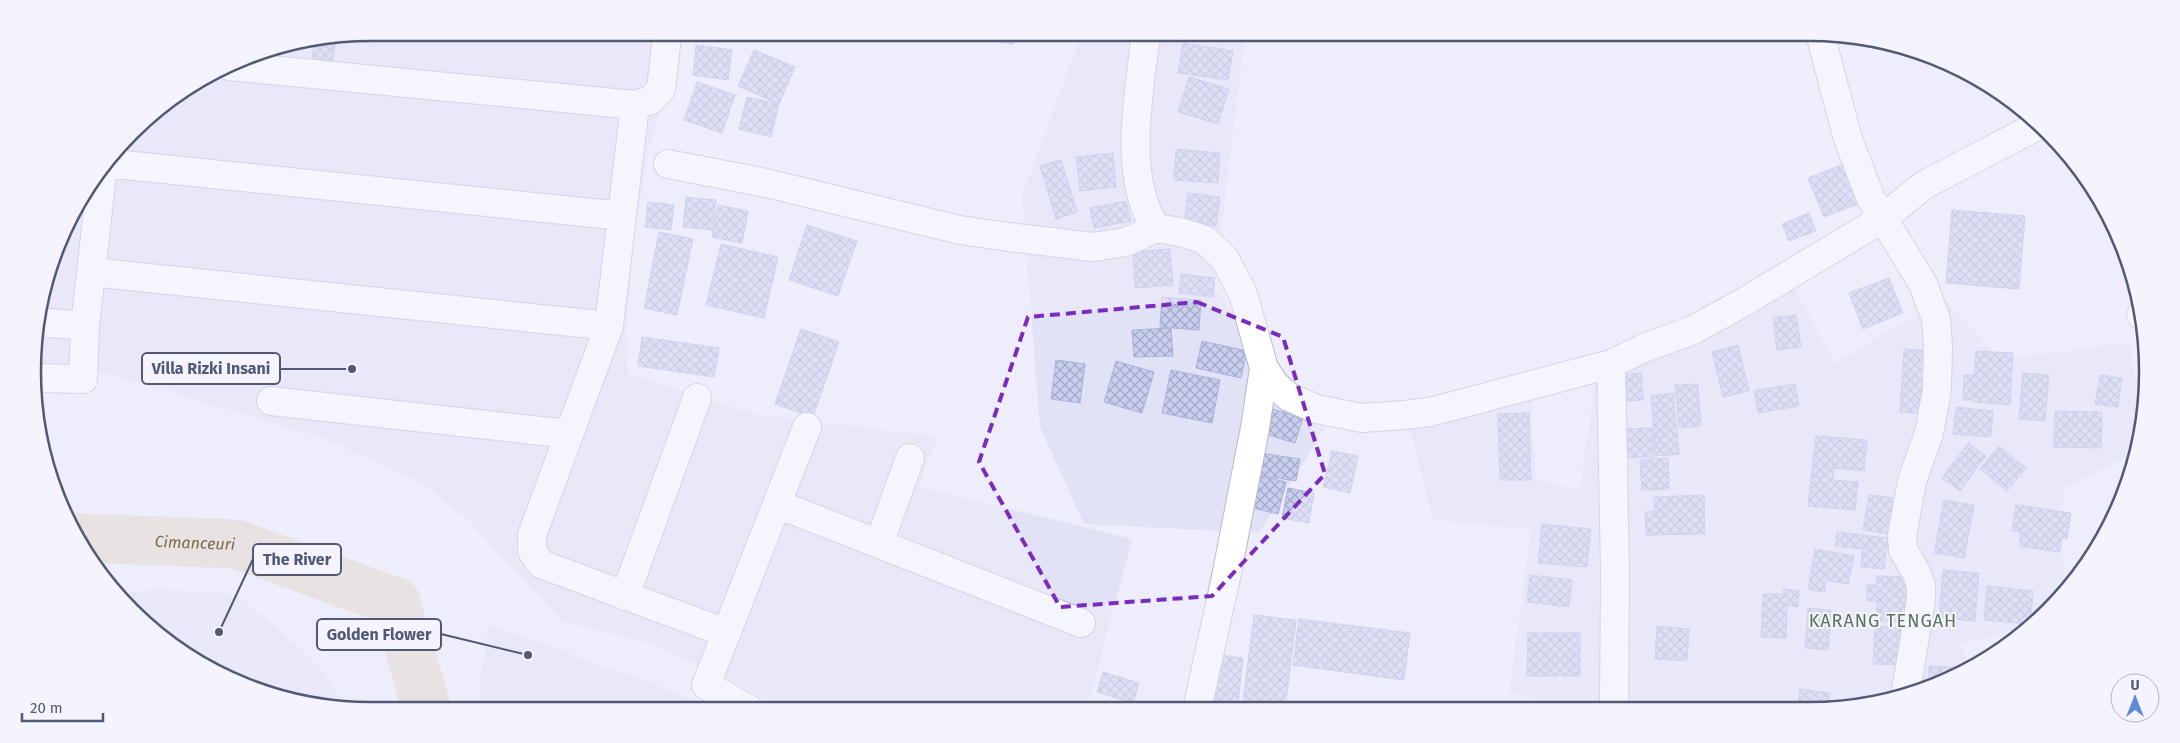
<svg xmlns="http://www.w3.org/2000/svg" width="2180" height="743" viewBox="0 0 2180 743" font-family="'Fira Sans',sans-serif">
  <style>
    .residential { fill: #e2e2f7 }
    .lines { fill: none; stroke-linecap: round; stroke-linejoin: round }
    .river { stroke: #e3d5c3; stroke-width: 49 }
    .building { fill: url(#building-cross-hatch); stroke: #a9b4df }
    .minor-casing { stroke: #b5b9cf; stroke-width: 30 }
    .minor { stroke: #fff; stroke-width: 28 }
    .marked { fill: none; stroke: #7b2cbf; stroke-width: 4; stroke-dasharray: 10 6; stroke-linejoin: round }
    .labels { text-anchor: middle; stroke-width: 4; stroke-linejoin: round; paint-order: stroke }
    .water-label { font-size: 16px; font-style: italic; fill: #7e684a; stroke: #f4f3fe }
    .quarter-label { font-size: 18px; letter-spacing: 1px; fill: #58755a; stroke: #f4f3fe }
    .rim { fill: none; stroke: #515975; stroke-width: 2.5 }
    .leader { fill: none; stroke: #515975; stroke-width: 2 }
    .callout-dot { fill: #515975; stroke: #f4f3fe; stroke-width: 2 }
    .callout { fill: #f4f3fe; stroke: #515975; stroke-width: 2 }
    .callout-label { font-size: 16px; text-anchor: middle; font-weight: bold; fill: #515975 }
  </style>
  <defs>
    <pattern id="building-cross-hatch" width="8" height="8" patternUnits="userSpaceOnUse" patternTransform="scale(1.25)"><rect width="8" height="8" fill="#c7ceee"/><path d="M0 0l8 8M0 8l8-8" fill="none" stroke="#a4aac5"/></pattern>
  </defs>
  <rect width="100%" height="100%" fill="#ededfb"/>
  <path class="residential" d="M1245,35L1214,289L1326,427L1259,533L1084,524L1040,427L1022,196L1081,36Z
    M681,37L649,147L633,244L626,324L628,374L751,413L938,437L918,486L1132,539L1087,709L790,710L654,644L564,622L467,520L425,484L324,438L115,375L46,363L34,364L35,328L68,221L103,165L148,117L242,58L306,39Z
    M1795,289L1835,364L1943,298L2001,360L2130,342L2141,430L2137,452L2063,489V589L2033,625L1960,644L1970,668L1958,676L1852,708H1575L1509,693L1531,529L1433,520L1406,413L1531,395L1536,480L1580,489L1598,360Z
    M155,589L237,594L312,659L348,707L284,699L183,653L132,611L118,595Z
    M489,625L683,695L712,710H482L479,684Z"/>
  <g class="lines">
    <path class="river" id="s1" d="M80,538L236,544L396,602L427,710"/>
  </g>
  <path class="building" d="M979,36H1014L1013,44L978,39Z
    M315,39H336L332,63L312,60Z
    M1183,43L1233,51L1228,80L1178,73Z
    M696,45L732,50L728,80L693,75Z
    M754,50L795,67L779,104L738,86Z
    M1189,77L1229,89L1218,124L1178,112Z
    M697,82L735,95L722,133L684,120Z
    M747,97L779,104L771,137L739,129Z
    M1176,149L1220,153L1218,183L1174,180Z
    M1113,153L1116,187L1080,191L1076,157Z
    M1061,160L1077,212L1056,219L1040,166Z
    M1847,163L1863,202L1824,217L1808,178Z
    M2081,172L2091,187H2082Z
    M1188,193L1220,197L1216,226L1184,222Z
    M686,197L716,200L713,230L683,227Z
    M1126,201L1131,221L1094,228L1090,208Z
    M648,202L674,205L671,230L645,227Z
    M718,205L748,211L742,243L712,237Z
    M1952,210L2025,216L2019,289L1946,283Z
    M1809,213L1816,231L1789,241L1782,224Z
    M807,225L857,241L838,296L789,280Z
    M659,232L693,239L677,315L644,308Z
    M721,244L778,257L764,318L706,305Z
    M1170,249L1173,285L1135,288L1133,252Z
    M1181,274L1215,278L1213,297L1179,293Z
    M1889,278L1903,313L1863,329L1849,293Z
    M1162,297L1201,300L1199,330L1160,327Z
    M1796,315L1801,347L1777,350L1773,318Z
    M1171,328L1173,356L1134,357L1132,330Z
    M801,329L839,342L813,417L775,404Z
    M642,337L719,348L714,377L638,366Z
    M1202,341L1247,351L1241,378L1196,368Z
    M1738,345L1749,391L1723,397L1712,352Z
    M1904,349L1932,351L1928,414L1900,412Z
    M1976,351L2013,353L2010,405L1973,402V400H1963L1964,375H1974Z
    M1056,360L1085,364L1080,403L1051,399Z
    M1116,361L1154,372L1142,413L1104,402Z
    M1171,370L1220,380L1212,423L1162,413Z
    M1641,373L1643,400L1621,402L1619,375Z
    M2023,373L2049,375L2045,421L2019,419Z
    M2100,375L2122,378L2118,407L2095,404Z
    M1698,384L1701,426L1679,428L1675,385Z
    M1795,384L1799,406L1758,413L1754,391Z
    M1673,393L1679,454L1656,456L1651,396Z
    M1956,407L1993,411L1991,437L1953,434Z
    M1269,408L1303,418L1295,443L1262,433Z
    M2055,411L2102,412L2101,448L2054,447Z
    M1529,413L1531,480H1500L1498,414Z
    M1653,428L1654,457L1619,458L1618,429Z
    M1816,436L1867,440L1864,471L1834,468L1833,480L1858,482L1855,510L1808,506Z
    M1968,443L1986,456L1960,491L1942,478Z
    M1999,446L2026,468L2007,491L1980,469Z
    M1332,451L1358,456L1350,493L1323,487Z
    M1260,453L1300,459L1296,481L1256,475Z
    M1668,458L1669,489L1642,490L1640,460Z
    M1256,475L1286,482L1278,514L1249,507Z
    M1288,488L1314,493L1309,523L1282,518Z
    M1704,495L1705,534L1646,535L1645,512L1655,511L1654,497Z
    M1869,495L1895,498L1890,534L1863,530Z
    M1944,500L1974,505L1964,558L1934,553Z
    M2016,505L2071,513L2067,539L2062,538L2059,552L2019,546L2021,532L2012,531Z
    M1542,524L1591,529L1587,567L1538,563Z
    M1837,532L1888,538L1884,569L1861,567L1862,549L1835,546Z
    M1815,549L1854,556L1848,584L1826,580L1825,592L1808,589Z
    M1943,570L1979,573L1975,621L1939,618Z
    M1530,575L1572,580L1569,607L1527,602Z
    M1877,576L1909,577L1907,622L1876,621L1877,601H1867V585H1877Z
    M1987,586L2033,591L2030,624L1984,620Z
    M1784,589L1799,591L1798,607L1787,605L1786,638L1761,637L1763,594H1783Z
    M1808,608L1831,610L1828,650L1805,648Z
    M1254,615L1296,620L1285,709H1242Z
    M1299,619L1410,633L1404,680L1293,665Z
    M1657,626L1689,629L1687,661L1655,659Z
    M1875,626L1904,628L1902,665L1873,664Z
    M1528,633H1580V676H1527Z
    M1212,654L1243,658L1238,703L1206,699Z
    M1929,666L1959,668L1958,676L1929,685Z
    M1103,672L1139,683L1133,703L1097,692Z
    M1800,689L1830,693L1828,708H1798Z
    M1838,700H1876L1852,708H1837Z
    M1201,702L1218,705L1217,709H1200Z
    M1148,705L1189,707V709H1148Z"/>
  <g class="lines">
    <g class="minor-casing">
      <path id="minor" d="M1820,34L1848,139L1871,199L1923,284L1936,319L1938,346L1937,390L1929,433L1912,481L1902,536L1903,550L1916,572L1921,585V600L1906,691
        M1146,35C1139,92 1122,178 1156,228L1180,232L1205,240L1225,259L1243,294L1264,368L1275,385L1289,397L1316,409L1362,418L1404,415L1430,412L1611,364L1644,348L1693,330L1744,302L1882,219L1924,185L2039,125
        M667,37L661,89L651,100L635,105L609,326L532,535V551L541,564L726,633
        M230,66L635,105
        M105,163L622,216
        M668,164L766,183L960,230L1008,237L1093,247L1126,242L1156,228
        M91,272L609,326
        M2141,315H2142
        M37,322L85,326
        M1611,364L1615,572L1614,708
        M34,378L83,379L85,326L103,165
        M271,401L569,434
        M777,504L1081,623
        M879,544L910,458
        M625,596L697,398
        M1197,709L1226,577L1255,428L1264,368
        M750,710L706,685L807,427"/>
    </g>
    <use href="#minor" class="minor"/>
  </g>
  <path d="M0 0H2180V743H0ZM1197,302L1283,337L1325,474L1212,596L1060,607L979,462L1028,317Z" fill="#ededfb" fill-opacity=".55" fill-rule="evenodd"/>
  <path class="marked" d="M1197,302L1283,337L1325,474L1212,596L1060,607L979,462L1028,317Z"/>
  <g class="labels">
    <g class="water-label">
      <text dy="6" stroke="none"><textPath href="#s1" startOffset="115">Cimanceuri</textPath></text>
    </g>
    <g class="quarter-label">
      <text x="1883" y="627">KARANG TENGAH</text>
    </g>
  </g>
  <path d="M0 0H2180V743H0ZM371 41H1809A330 330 0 0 1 2139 371V372A330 330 0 0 1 1809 702H371A330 330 0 0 1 41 372V371A330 330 0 0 1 371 41Z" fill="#f4f3fe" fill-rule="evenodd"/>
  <path class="rim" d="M371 41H1809A330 330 0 0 1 2139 371V372A330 330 0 0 1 1809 702H371A330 330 0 0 1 41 372V371A330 330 0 0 1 371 41Z"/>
  <path class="leader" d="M352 369L280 369M219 632L253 559M528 655L441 634"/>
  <g class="callout-dot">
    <circle cx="352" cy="369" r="5"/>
    <circle cx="219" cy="632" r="5"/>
    <circle cx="528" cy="655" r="5"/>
  </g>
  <g class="callout">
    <rect x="142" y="353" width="138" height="31" rx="5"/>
    <rect x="253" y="544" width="88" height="31" rx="5"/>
    <rect x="317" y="619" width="124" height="31" rx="5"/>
  </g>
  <g class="callout-label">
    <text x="211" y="374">Villa Rizki Insani</text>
    <text x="297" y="565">The River</text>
    <text x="379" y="640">Golden Flower</text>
  </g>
  <g transform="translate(2135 698)"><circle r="24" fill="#f4f3fe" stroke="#b3b5c7"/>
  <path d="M0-4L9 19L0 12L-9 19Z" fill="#608ad7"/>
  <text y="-8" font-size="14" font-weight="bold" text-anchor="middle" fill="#515975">U</text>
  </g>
  <path d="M22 713v8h81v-8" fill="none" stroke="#515975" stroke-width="2.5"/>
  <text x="30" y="713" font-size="15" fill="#515975" stroke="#f4f3fe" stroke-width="4" paint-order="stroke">20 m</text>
</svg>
